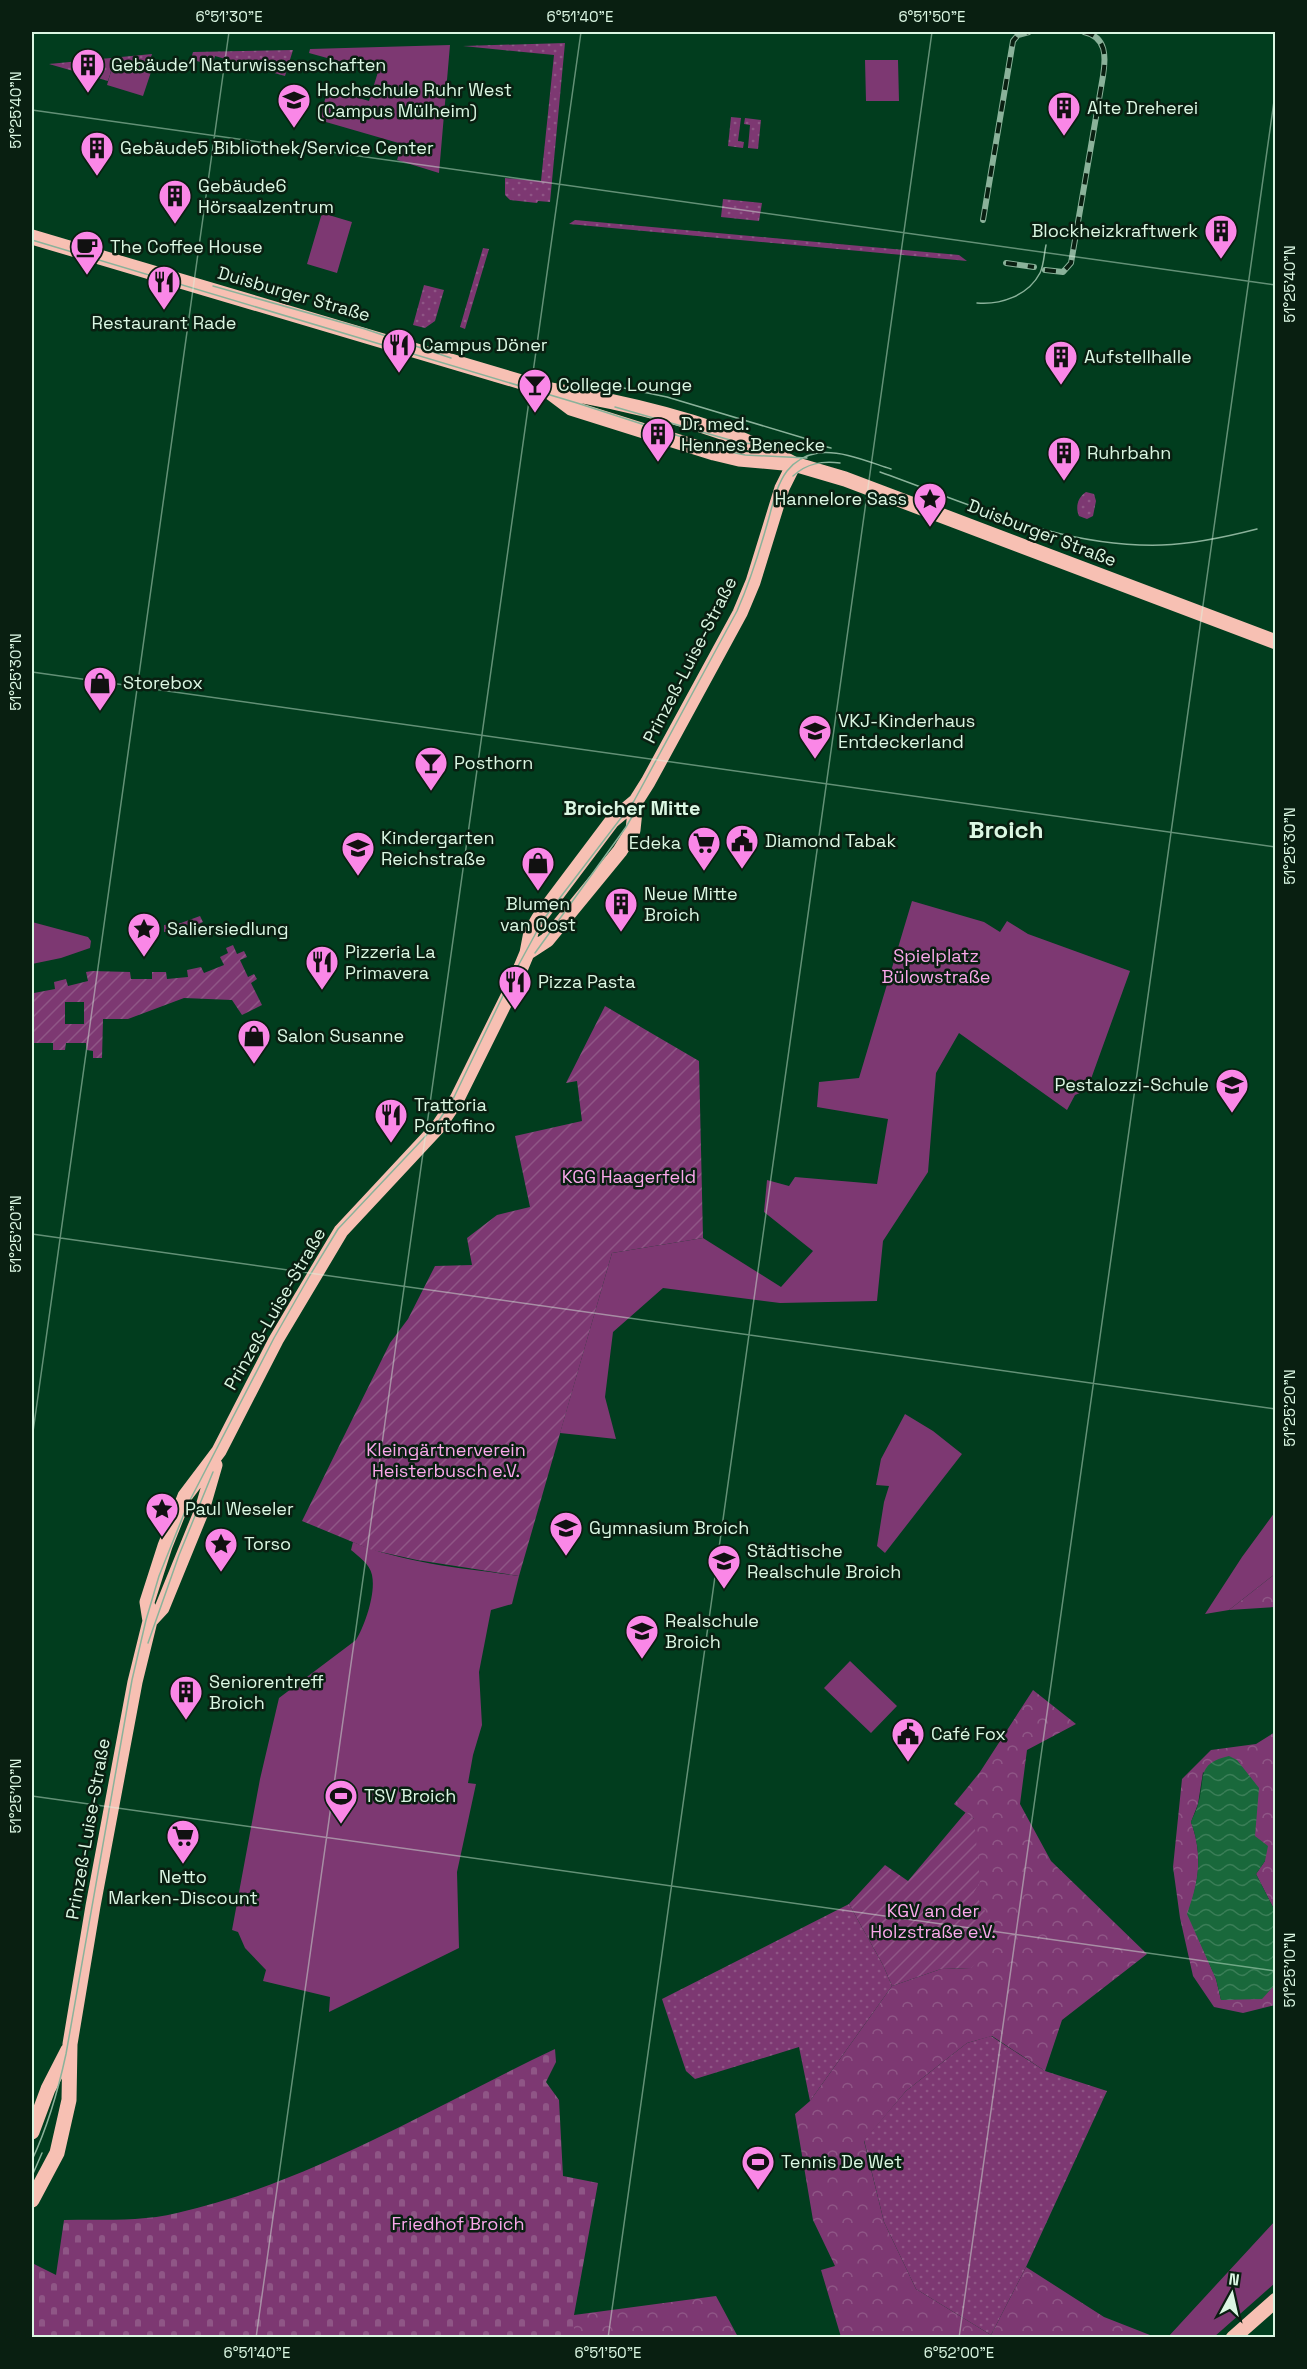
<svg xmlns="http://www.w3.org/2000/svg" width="1307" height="2369" viewBox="0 0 1307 2369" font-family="'Space Grotesk',sans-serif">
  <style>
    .grass { fill: url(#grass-dots) }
    .forest { fill: url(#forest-crowns) }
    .cemetery { fill: url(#cemetery-stones) }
    .park { fill: #7d3872 }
    .garden { fill: url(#garden-furrows); fill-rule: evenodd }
    .water { fill: url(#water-waves) }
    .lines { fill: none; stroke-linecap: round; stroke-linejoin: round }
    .major { stroke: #f7c0b3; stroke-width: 15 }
    .tram { stroke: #8ab29a; stroke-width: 1.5 }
    .rail-casing { stroke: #8ab29a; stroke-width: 6 }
    .rail { stroke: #091f11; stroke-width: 4; stroke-dasharray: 11; stroke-linecap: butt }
    .ticks { fill: none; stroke: #dbf7e3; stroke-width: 1.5; stroke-opacity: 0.45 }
    .labels { text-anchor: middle; stroke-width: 5; stroke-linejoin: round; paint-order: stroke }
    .poi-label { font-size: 18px; fill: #dbf7e3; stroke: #091f11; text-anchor: start }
    .street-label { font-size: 18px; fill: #dbf7e3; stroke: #091f11 }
    .park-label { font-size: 18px; fill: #fba8eb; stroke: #091f11 }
    .neighbourhood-label { font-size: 20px; font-weight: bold; fill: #dbf7e3; stroke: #091f11 }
    .district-label { font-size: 24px; font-weight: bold; fill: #dbf7e3; stroke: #091f11 }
    .neatline { fill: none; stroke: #dbf7e3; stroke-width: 2 }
    .ticks-label { font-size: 15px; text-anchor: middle; fill: #dbf7e3 }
  </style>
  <defs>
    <pattern id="grass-dots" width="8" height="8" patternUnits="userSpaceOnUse" patternTransform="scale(1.5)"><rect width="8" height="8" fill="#7d3872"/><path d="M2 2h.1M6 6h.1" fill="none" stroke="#8f5686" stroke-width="1.8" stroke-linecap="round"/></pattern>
    <pattern id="forest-crowns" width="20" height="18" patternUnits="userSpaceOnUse" patternTransform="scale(1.5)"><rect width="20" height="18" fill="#7d3872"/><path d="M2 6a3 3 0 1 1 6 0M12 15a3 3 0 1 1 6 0" fill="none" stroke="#8f5686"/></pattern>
    <pattern id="cemetery-stones" width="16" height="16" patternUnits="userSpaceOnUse" patternTransform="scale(1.5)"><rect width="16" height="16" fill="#7d3872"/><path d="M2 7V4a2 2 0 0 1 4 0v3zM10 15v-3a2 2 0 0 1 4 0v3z" fill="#8f5686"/></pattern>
    <pattern id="garden-furrows" width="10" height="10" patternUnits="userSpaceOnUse" patternTransform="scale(1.5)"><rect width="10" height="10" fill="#7d3872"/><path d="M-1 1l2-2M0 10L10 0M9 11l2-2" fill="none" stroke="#8f5686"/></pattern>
    <pattern id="water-waves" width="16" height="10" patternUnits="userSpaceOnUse" patternTransform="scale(1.5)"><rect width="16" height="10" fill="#19683b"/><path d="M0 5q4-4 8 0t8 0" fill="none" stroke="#3a7e57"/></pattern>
  </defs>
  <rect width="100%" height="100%" fill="#013d1e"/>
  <path class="grass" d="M565,43L550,202L538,201L537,203L510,200L505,195V178L541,181L554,55L463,46Z
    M293,50L285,76L215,56L212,66L191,59L193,52Z
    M152,54L147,71L114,61L108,81L49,64Z
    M731,117L741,118L738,141L744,142L743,148L728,146Z
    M745,118L761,120L758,149L748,148L750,125L744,124Z
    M723,199L762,203L759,221L721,217Z
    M575,220L959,255L967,261L569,224Z
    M483,248L489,249L465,329L460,327Z
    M424,285L444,290L435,321L425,328L413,325Z
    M1086,492L1094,494L1096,501L1093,516L1087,519L1079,516C1075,507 1078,497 1086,492Z
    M200,916L203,922L188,929L164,932V925L181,923Z
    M849,1904L883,1965L892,1986L810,2101L799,2047L695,2079L686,2071L662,1999Z
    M991,2036L1045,2071L1107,2091L1026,2267L991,2335L916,2289L884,2222L864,2140L906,2091L967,2043Z"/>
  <path class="forest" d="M1275,1574V1607L1229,1610Z
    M1033,1690L1076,1724L1027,1750L1020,1804L1051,1861L1147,1954L1062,2020L1045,2071L992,2036L967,2043L906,2091L864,2141L884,2222L916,2289L991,2335L1026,2267L1104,2317L1155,2337H841L821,2270L835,2266L813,2220L795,2114L810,2101L892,1986L941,1969L971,1968L974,1819L954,1804L980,1772Z
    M1275,1732V1911L1256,1874L1265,1861L1255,1837V1821L1203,1772L1198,1804L1191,1822C1203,1855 1199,1881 1188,1914L1216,1979L1221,2000L1273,1987L1275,1967V2005L1243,2013L1214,2007L1193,1976L1180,1918L1173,1867L1182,1779L1211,1750L1256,1744Z
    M716,2296L738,2337H574V2315Z"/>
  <path class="cemetery" d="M555,2049L556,2062L546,2082L559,2100L563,2176L598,2183L574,2315V2337H32V2263L56,2275L64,2220C101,2219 141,2222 177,2213C312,2182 432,2107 555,2049Z"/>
  <path class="park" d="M450,45L439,173L397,160L402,144L319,120L328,89L369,101L378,72L309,53L310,49Z
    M865,60H898L899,101H866Z
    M114,61L151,72L143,96L107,85Z
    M322,213L352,222L337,273L307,264Z
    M912,901L984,922L1000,932L1007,921L1028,934L1130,971L1087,1090L1075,1095L1067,1110L959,1033L936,1073L928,1172L883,1241L877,1301L780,1303L663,1288L613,1332L605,1397L616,1439L560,1433L612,1253L703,1238L781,1287L813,1251L764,1212L767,1180L789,1186L795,1177L877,1184L888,1119L817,1107L819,1082L859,1078Z
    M32,922L88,937L91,941L90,948L61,958L32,964Z
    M905,1414L933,1431L962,1454L885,1553L877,1546L884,1502L889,1486L876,1485L881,1459Z
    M1275,1512V1574L1229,1610L1205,1614L1242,1557Z
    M353,1542C405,1564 464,1568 519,1576L512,1604L491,1610L479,1672L482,1725L473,1755L468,1783L476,1784L457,1872L459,1948L329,2012L330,1997L263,1981L266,1970L245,1948L238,1932L232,1930L260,1779L279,1698L356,1640C365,1625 376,1593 372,1575C370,1564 358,1556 351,1550Z
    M850,1661L897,1706L871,1733L824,1688Z
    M1275,2221V2283L1214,2337H1168Z"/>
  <path class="garden" d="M233,945L237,954L244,951L247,957L240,960L248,977L254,974L257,979L251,983L262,1005L242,1015L232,1000L184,998L128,1019H103L102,1058H93V1051L87,1050L86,1043H66L65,1050H53V1043H32V986L34,993L55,989L54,982L66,979L68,986L88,981L86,972L92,971L130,972L131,979H152V972H166L167,979L188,977L187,970L201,967L204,973L224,965L220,957L228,953L226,948ZM65,1002H84V1024H65Z
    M605,1006L699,1061L703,1238L612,1253L519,1576L417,1560L372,1550L302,1521L390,1343L408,1319L435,1266L472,1265L467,1238L497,1215L530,1207L515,1136L582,1121L577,1081L566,1083Z
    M966,1812L974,1819L980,1882L974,1892L999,1935L971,1968L941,1969L892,1986L883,1965L849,1904L885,1865L908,1881Z"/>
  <path class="water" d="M1229,1756L1237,1760L1259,1788L1255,1836L1268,1846L1265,1861L1256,1874L1275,1911L1276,1967L1273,1987L1262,1999L1221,2000L1216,1979L1187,1914C1199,1881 1203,1855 1191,1822C1193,1816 1197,1810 1198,1804C1206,1778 1195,1764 1229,1756Z"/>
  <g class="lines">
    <path class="major" d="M32,237L545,389C624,402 724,425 794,464
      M547,390L571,408L714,453L739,459L794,464L845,479L1276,642
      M527,953L547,940L620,851L633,830L636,801
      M150,1621L162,1608L202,1510L215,1465
      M32,2132L48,2089L68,2050
      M32,2200L57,2153L69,2100L70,2044L93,1906L135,1682L150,1621L147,1602L165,1546L185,1496L219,1451L276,1340L341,1231L438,1127L457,1099L514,984L527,953L531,932L539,918L612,821L636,801L648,782L740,613L753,582L782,488L794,464
      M1233,2338L1276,2300"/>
    <path class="tram" d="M32,240L577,403L722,450L745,455L807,458
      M213,286L365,329L451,358
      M977,303C1000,305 1028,296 1040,273C1044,265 1044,254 1046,245
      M585,380L667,397L807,439
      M615,407L737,442C768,448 800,441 831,448
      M880,472C973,505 1061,548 1162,545C1194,544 1226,537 1257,529
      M793,476C807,463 822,461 840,463
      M535,953L626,827L637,808
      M148,1643L179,1555L213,1472
      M32,2160C48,2126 58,2091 66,2054L132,1680L146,1620L159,1576L188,1504L274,1338L310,1275L338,1229L436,1125L454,1097L512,977L543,920L634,801L737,611C749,584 758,556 766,528C772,509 775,487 787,471C795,461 806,455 818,453C842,450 869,462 891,469
      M32,2176L42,2153"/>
    <g class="rail-casing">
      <path id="rail" d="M983,220L1013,41L1018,35L1029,32
        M1006,263L1034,267
        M1045,270L1063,272L1071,263L1103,76C1106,57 1107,37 1084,32"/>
    </g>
    <use href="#rail" class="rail"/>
  </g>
  <path class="ticks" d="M32,110L1276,285M32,672L1276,847M32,1234L1276,1409M32,1439L229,32M32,1796L1276,1971M256,2338L581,32M608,2338L932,32M959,2338L1276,87"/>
  <defs>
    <g id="building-pin" transform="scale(1.725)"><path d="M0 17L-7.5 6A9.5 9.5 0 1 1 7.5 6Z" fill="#fa87e7" stroke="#091f11"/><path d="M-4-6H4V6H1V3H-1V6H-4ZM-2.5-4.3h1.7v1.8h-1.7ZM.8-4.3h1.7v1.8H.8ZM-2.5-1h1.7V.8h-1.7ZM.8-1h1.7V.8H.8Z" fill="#111"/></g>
    <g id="university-pin" transform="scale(1.725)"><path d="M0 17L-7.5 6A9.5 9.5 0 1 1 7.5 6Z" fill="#fa87e7" stroke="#091f11"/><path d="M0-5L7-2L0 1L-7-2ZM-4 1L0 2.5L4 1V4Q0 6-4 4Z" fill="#111"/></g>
    <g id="cafe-pin" transform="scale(1.725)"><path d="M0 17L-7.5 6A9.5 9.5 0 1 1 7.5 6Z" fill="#fa87e7" stroke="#091f11"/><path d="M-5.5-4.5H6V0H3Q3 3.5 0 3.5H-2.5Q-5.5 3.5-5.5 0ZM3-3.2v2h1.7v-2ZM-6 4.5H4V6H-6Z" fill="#111"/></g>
    <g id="restaurant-pin" transform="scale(1.725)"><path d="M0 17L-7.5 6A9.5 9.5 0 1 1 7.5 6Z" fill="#fa87e7" stroke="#091f11"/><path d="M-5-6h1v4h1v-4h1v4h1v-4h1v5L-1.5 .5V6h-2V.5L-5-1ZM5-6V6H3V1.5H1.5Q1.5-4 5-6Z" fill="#111"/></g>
    <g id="bar-pin" transform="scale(1.725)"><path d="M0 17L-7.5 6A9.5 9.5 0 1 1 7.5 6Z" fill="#fa87e7" stroke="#091f11"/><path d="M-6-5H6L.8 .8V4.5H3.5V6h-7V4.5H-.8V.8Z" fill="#111"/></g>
    <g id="sight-pin" transform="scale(1.725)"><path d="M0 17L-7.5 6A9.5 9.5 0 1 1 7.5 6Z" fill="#fa87e7" stroke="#091f11"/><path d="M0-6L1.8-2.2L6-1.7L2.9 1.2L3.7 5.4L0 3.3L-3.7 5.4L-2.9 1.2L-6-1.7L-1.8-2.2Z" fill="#111"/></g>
    <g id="shop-pin" transform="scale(1.725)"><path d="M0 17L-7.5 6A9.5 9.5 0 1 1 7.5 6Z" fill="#fa87e7" stroke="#091f11"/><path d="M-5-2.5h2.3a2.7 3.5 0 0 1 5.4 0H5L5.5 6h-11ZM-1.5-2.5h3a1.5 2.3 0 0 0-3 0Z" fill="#111"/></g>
    <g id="school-pin" transform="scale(1.725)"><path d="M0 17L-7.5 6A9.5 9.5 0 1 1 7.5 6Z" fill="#fa87e7" stroke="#091f11"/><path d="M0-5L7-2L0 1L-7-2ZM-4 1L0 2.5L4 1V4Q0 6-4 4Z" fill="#111"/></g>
    <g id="civic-pin" transform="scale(1.725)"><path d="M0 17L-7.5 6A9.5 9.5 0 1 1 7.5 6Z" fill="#fa87e7" stroke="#091f11"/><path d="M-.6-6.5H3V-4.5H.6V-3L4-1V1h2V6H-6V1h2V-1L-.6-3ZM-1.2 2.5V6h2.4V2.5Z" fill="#111"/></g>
    <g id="supermarket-pin" transform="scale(1.725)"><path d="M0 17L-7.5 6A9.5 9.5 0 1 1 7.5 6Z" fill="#fa87e7" stroke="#091f11"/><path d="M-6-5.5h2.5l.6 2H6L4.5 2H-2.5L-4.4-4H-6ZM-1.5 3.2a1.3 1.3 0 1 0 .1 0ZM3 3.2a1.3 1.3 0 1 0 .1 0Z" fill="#111"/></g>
    <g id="stadium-pin" transform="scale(1.725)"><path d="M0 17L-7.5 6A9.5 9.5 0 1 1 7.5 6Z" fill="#fa87e7" stroke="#091f11"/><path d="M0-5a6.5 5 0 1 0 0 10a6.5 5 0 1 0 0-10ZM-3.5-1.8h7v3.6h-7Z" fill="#111"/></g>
  </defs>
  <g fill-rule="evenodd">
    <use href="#building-pin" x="88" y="65"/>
    <use href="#university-pin" x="294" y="100"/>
    <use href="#building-pin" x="1064" y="108"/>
    <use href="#building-pin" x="97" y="148"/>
    <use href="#building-pin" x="175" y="196"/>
    <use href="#building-pin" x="1221" y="231"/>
    <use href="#cafe-pin" x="87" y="247"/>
    <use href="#restaurant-pin" x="164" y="282"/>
    <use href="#restaurant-pin" x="399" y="345"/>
    <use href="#building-pin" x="1061" y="357"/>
    <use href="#bar-pin" x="535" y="385"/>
    <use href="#building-pin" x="658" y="434"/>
    <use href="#building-pin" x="1064" y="453"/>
    <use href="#sight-pin" x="930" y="499"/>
    <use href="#shop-pin" x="100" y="683"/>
    <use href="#school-pin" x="815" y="731"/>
    <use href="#bar-pin" x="431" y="763"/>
    <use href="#civic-pin" x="742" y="841"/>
    <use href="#supermarket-pin" x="704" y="843"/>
    <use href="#school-pin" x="358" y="848"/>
    <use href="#shop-pin" x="538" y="863"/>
    <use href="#building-pin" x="621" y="904"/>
    <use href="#sight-pin" x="144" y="929"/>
    <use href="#restaurant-pin" x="322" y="962"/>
    <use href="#restaurant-pin" x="515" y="982"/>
    <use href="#shop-pin" x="254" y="1036"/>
    <use href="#school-pin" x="1232" y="1085"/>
    <use href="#restaurant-pin" x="391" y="1115"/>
    <use href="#sight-pin" x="162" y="1509"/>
    <use href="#school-pin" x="566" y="1528"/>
    <use href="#sight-pin" x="221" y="1544"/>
    <use href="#school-pin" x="724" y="1561"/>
    <use href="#school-pin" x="642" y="1631"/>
    <use href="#building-pin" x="186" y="1692"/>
    <use href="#civic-pin" x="908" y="1734"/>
    <use href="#stadium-pin" x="341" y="1796"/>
    <use href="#supermarket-pin" x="183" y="1836"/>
    <use href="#stadium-pin" x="758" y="2162"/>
  </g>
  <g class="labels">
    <g class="poi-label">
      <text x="111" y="71">Gebäude1 Naturwissenschaften</text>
      <text x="317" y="96">Hochschule Ruhr West<tspan x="317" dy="21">(Campus Mülheim)</tspan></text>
      <text x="1087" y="114">Alte Dreherei</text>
      <text x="120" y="154">Gebäude5 Bibliothek/Service Center</text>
      <text x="198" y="192">Gebäude6<tspan x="198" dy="21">Hörsaalzentrum</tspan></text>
      <text x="1198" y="237" text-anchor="end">Blockheizkraftwerk</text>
      <text x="110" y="253">The Coffee House</text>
      <text x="164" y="329" text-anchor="middle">Restaurant Rade</text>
      <text x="422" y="351">Campus Döner</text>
      <text x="1084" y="363">Aufstellhalle</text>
      <text x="558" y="391">College Lounge</text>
      <text x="681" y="430">Dr. med.<tspan x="681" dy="21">Hennes Benecke</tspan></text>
      <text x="1087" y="459">Ruhrbahn</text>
      <text x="907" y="505" text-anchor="end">Hannelore Sass</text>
      <text x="123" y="689">Storebox</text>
      <text x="838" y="727">VKJ-Kinderhaus<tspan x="838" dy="21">Entdeckerland</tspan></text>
      <text x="454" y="769">Posthorn</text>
      <text x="381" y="844">Kindergarten<tspan x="381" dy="21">Reichstraße</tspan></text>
      <text x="765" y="847">Diamond Tabak</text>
      <text x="681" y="849" text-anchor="end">Edeka</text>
      <text x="644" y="900">Neue Mitte<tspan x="644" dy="21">Broich</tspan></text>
      <text x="538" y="910" text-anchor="middle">Blumen<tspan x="538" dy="21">van Oost</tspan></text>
      <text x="167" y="935">Saliersiedlung</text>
      <text x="345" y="958">Pizzeria La<tspan x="345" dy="21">Primavera</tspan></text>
      <text x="538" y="988">Pizza Pasta</text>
      <text x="277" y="1042">Salon Susanne</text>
      <text x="1209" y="1091" text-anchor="end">Pestalozzi-Schule</text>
      <text x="414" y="1111">Trattoria<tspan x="414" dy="21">Portofino</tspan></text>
      <text x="185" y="1515">Paul Weseler</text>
      <text x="589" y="1534">Gymnasium Broich</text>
      <text x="244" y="1550">Torso</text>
      <text x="747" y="1557">Städtische<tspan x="747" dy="21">Realschule Broich</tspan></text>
      <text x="665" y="1627">Realschule<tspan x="665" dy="21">Broich</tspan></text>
      <text x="209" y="1688">Seniorentreff<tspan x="209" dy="21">Broich</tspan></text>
      <text x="931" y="1740">Café Fox</text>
      <text x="364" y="1802">TSV Broich</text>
      <text x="183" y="1883" text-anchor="middle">Netto<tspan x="183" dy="21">Marken-Discount</tspan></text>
      <text x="781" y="2168">Tennis De Wet</text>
    </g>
    <g class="street-label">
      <text transform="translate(294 294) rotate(16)" y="6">Duisburger Straße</text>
      <text transform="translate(1042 533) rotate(21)" y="6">Duisburger Straße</text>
      <text transform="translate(690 660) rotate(-63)" y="6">Prinzeß-Luise-Straße</text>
      <text transform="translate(275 1309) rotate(-60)" y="6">Prinzeß-Luise-Straße</text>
      <text transform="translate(88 1829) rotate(-80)" y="6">Prinzeß-Luise-Straße</text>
    </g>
    <g class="park-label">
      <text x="936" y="962">Spielplatz<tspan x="936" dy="21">Bülowstraße</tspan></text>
      <text x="629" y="1183">KGG Haagerfeld</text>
      <text x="446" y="1456">Kleingärtnerverein<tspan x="446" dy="21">Heisterbusch e.V.</tspan></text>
      <text x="933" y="1917">KGV an der<tspan x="933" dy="21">Holzstraße e.V.</tspan></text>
      <text x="458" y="2230">Friedhof Broich</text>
    </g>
    <g class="neighbourhood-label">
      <text x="632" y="815">Broicher Mitte</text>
    </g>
    <g class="district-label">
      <text x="1006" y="838">Broich</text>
    </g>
  </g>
  <rect width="1307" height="2369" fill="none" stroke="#091f11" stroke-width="66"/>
  <g transform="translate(1232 2294) rotate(8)" stroke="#091f11" stroke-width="4.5" paint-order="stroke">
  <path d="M0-4.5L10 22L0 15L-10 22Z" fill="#dbf7e3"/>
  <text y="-9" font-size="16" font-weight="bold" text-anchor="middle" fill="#dbf7e3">N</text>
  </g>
  <rect x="33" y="33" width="1241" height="2303" class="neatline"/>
  <g class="ticks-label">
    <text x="229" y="22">6°51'30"E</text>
    <text x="580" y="22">6°51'40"E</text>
    <text x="932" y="22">6°51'50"E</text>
    <text transform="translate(16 110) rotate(-90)" y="5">51°25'40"N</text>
    <text transform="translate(1290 284) rotate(-90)" y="5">51°25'40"N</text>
    <text transform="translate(16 672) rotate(-90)" y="5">51°25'30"N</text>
    <text transform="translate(1290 846) rotate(-90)" y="5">51°25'30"N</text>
    <text transform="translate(16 1234) rotate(-90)" y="5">51°25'20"N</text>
    <text transform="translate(1290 1408) rotate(-90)" y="5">51°25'20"N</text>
    <text transform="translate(16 1796) rotate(-90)" y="5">51°25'10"N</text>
    <text transform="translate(1290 1970) rotate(-90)" y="5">51°25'10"N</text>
    <text x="257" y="2358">6°51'40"E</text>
    <text x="608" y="2358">6°51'50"E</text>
    <text x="959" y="2358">6°52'00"E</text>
  </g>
</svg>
